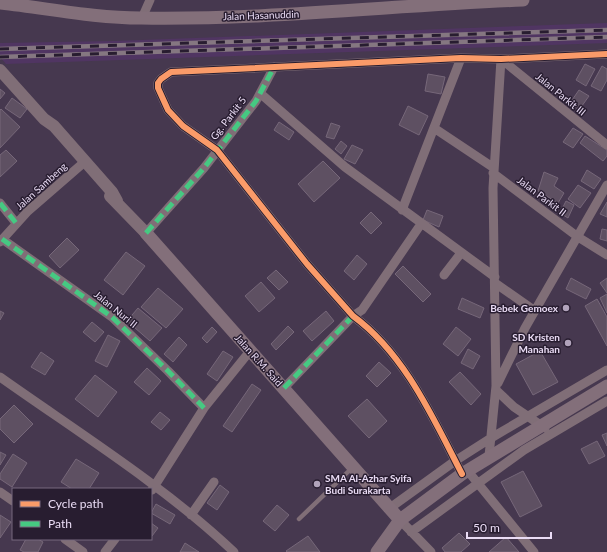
<svg xmlns="http://www.w3.org/2000/svg" width="607" height="552" viewBox="0 0 607 552" font-family="Lato,sans-serif">
  <style>
    .built { fill: #503562 }
    .building { fill: #5e5062; stroke: #766779 }
    .lines { fill: none; stroke-linecap: round; stroke-linejoin: round }
    .service { stroke: #806e77; stroke-width: 4.5 }
    .minor { stroke: #806e77; stroke-width: 9 }
    .tertiary { stroke: #806e77; stroke-width: 12 }
    .secondary { stroke: #836f7a; stroke-width: 13 }
    .rail-casing { stroke: #857781; stroke-width: 4.5 }
    .rail { stroke: #281d30; stroke-width: 3; stroke-dasharray: 9; stroke-linecap: butt }
    .quiet { stroke: #46c982; stroke-width: 5; stroke-dasharray: 10 5; stroke-linecap: butt }
    .cycleway-casing { stroke: #281d30; stroke-width: 8 }
    .cycleway { stroke: #fa9b69; stroke-width: 6 }
    .poi-dot { fill: #b1a3bb; stroke: #281d30; stroke-width: 1.5 }
    .labels { text-anchor: middle; stroke-width: 3; stroke-linejoin: round; paint-order: stroke }
    .street-label { font-size: 10px; fill: #eadcf5; stroke: #281d30 }
    .poi-label { font-size: 10px; font-weight: bold; fill: #eadcf5; stroke: #281d30; text-anchor: end }
  </style>
  <rect width="100%" height="100%" fill="#46384f"/>
  <path class="built" d="M607,23V43L6,64L0,57V43L114,41Z"/>
  <path class="building" d="M585,64L595,69L586,86L576,80Z
    M602,66L607,69V80L601,91L591,86Z
    M428,74L445,77L441,94L425,91Z
    M0,89L5,93L0,99Z
    M579,90L589,96L579,110L570,103Z
    M12,98L27,109L20,118L5,108Z
    M408,106L428,116L419,135L399,125Z
    M1,109L20,127L0,148V110Z
    M279,122L294,132L289,140L274,130Z
    M331,123L340,126L334,139L326,137Z
    M573,128L583,134L573,148L563,142Z
    M585,136L607,150V156L603,161L580,143Z
    M341,141L347,146L341,154L335,149Z
    M352,145L363,150L355,164L344,159Z
    M6,150L17,161L0,177V155Z
    M323,161L340,178L314,202L298,184Z
    M587,170L601,179L594,189L581,181Z
    M544,172L558,178L554,186L564,193L558,203L538,191Z
    M578,185L591,193L580,208L568,199Z
    M566,201L574,205L568,218L560,213Z
    M607,202V217L600,214Z
    M427,210L443,216L439,227L423,220Z
    M371,212L382,223L371,234L360,223Z
    M602,229L607,230V241L600,239Z
    M67,238L79,250L60,268L49,256Z
    M126,252L145,266L123,295L104,280Z
    M357,255L367,264L354,280L344,271Z
    M403,266L431,294L423,302L395,274Z
    M276,270L288,282L279,290L267,278Z
    M571,278L591,289L586,299L566,289Z
    M607,278V293L600,283Z
    M261,282L275,298L259,312L245,296Z
    M158,288L183,309L166,328L141,307Z
    M607,294V313L600,298Z
    M462,298L484,308L480,318L458,309Z
    M597,299L607,317V346L585,306Z
    M138,308L162,328L150,341L127,321Z
    M0,311L4,313L0,320Z
    M326,311L334,321L312,341L303,331Z
    M92,322L104,332L95,342L83,332Z
    M288,326L294,332L276,350L271,344Z
    M212,327L217,332L207,343L202,338Z
    M456,327L471,339L458,356L443,344Z
    M108,335L120,341L107,367L95,361Z
    M179,337L187,345L173,362L164,354Z
    M468,349L480,356L473,369L461,363Z
    M223,351L233,357L217,381L207,374Z
    M540,351L558,382L533,395L516,364Z
    M41,352L54,361L45,375L31,367Z
    M379,362L391,373L377,387L366,376Z
    M147,368L161,381L149,395L134,382Z
    M460,372L481,394L471,405L449,382Z
    M95,375L117,392L98,417L75,399Z
    M252,384L261,390L232,432L223,426Z
    M367,399L387,421L369,438L348,416Z
    M14,405L33,424L14,443L0,429V419Z
    M160,412L170,420L161,430L151,422Z
    M607,433V446L602,435Z
    M597,441L605,456L589,464L581,449Z
    M0,452L6,455L0,465Z
    M13,454L27,463L12,487L0,479V474Z
    M76,459L99,473L89,489H72L61,482Z
    M523,471L542,506L520,517L501,482Z
    M220,485L229,492L217,510L207,503Z
    M156,504L175,515L170,524L151,513Z
    M277,505L289,515L275,531L263,521Z
    M0,515L11,522L0,538Z
    M151,523L158,528L152,536L151,535Z
    M459,533L470,544L461,552H445L442,548Z
    M308,536L320,552H287L286,551Z
    M506,537L519,552H489Z
    M26,539H38L43,542L38,552H24L20,550Z
    M185,543L199,552H180Z"/>
  <g class="lines">
    <path class="service" d="M299,519L352,468"/>
    <path class="minor" d="M142,18L150,0
      M501,59L607,145
      M261,94L345,167L495,277
      M434,128L494,168
      M493,173L578,237L607,255
      M0,203L16,223
      M402,210L461,58
      M146,233L204,168L256,101L274,67
      M2,239L112,317L168,371L204,408
      M0,242L28,211L81,165
      M444,275L461,253
      M495,283L535,311
      M0,377C79,433 163,485 234,552
      M498,383L525,328L607,185
      M284,388L353,316L362,310L421,224
      M496,390L514,407L545,428
      M489,456L496,386L493,188L501,59
      M467,470L534,552
      M462,474C433,418 405,354 353,316L307,264L217,150L183,126L168,110L158,88V83L161,79L171,72L461,58L501,59L607,54
      M152,490L204,408L250,351
      M0,492L13,501
      M390,508L455,461L491,438L607,370
      M191,515L214,482
      M400,520L431,552
      M411,532L524,450L607,401
      M65,539L83,552
      M105,552L115,539"/>
    <path class="tertiary" d="M0,70L44,119L54,126L112,192L117,201
      M110,196L146,233"/>
    <path class="secondary" d="M0,3C47,8 93,18 141,18C269,20 396,5 523,0
      M146,233L400,520
      M377,552L400,520L462,474L607,386"/>
    <g class="rail-casing">
      <path id="rail" d="M0,49L607,30
        M0,57L607,37"/>
    </g>
    <use href="#rail" class="rail"/>
    <path class="quiet" d="M0,203L16,223
      M146,233L204,168L256,101L274,67H271
      M2,239L112,317L168,371L204,408
      M284,388L353,316"/>
    <g class="cycleway-casing">
      <path id="cycleway" d="M462,474C433,418 405,354 353,316L307,264L217,150L183,126L168,110L158,88V83L161,79L171,72L461,58L501,59L607,54"/>
    </g>
    <use href="#cycleway" class="cycleway"/>
  </g>
  <g class="poi-dot">
    <circle cx="566" cy="308" r="4"/>
    <circle cx="568" cy="343" r="4"/>
    <circle cx="317" cy="484" r="4"/>
  </g>
  <g class="labels">
    <g class="street-label">
      <text transform="translate(261 15) rotate(-2)" y="4">Jalan Hasanuddin</text>
      <text transform="translate(561 94) rotate(39)" y="4">Jalan Parkit III</text>
      <text transform="translate(228 118) rotate(-52)" y="4">Gg. Parkit 5</text>
      <text transform="translate(41 186) rotate(-42)" y="4">Jalan Sambeng</text>
      <text transform="translate(542 196) rotate(37)" y="4">Jalan Parkit II</text>
      <text transform="translate(116 309) rotate(39)" y="4">Jalan Nuri II</text>
      <text transform="translate(259 360) rotate(48)" y="4">Jalan R.M. Said</text>
    </g>
    <g class="poi-label">
      <text x="558" y="312">Bebek Gemoex</text>
      <text x="560" y="341">SD Kristen<tspan x="560" dy="12">Manahan</tspan></text>
      <text x="325" y="482" text-anchor="start">SMA Al-Azhar Syifa<tspan x="325" dy="12">Budi Surakarta</tspan></text>
    </g>
  </g>
  <rect x="12" y="488" width="140" height="52" fill="#281d30" stroke="#76697f"/>
  <rect x="20" y="501" width="20" height="6" fill="#fa9b69" stroke="#76697f"/>
  <text x="48" y="508" font-size="12" fill="#eadcf5">Cycle path</text>
  <rect x="20" y="521" width="20" height="6" fill="#46c982" stroke="#76697f"/>
  <text x="48" y="528" font-size="12" fill="#eadcf5">Path</text>
  <path d="M467 532v6h84v-6" fill="none" stroke="#eadcf5" stroke-width="2"/>
  <text x="473" y="532" font-size="12" fill="#eadcf5" stroke="#281d30" stroke-width="3" paint-order="stroke">50 m</text>
</svg>
